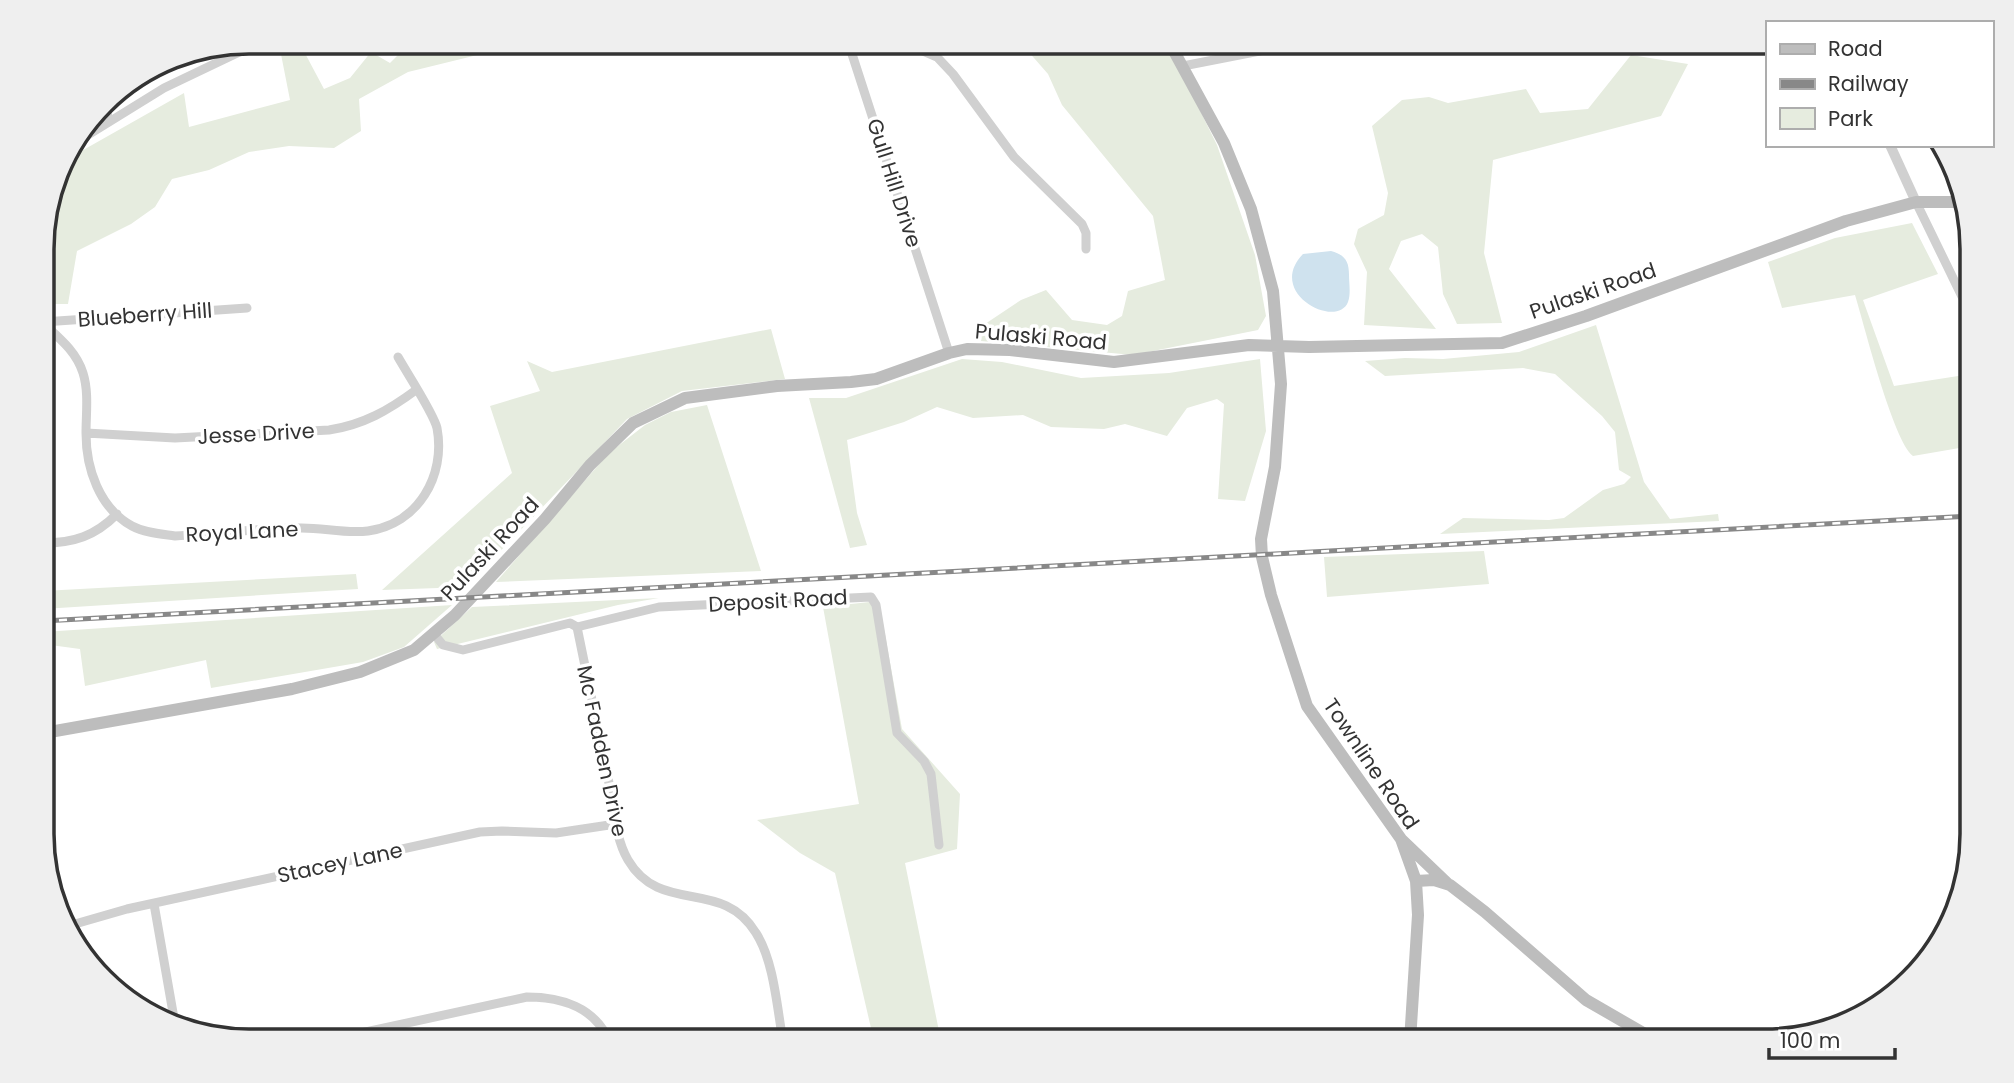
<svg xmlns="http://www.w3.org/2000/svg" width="2014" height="1083" viewBox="0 0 2014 1083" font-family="Poppins,sans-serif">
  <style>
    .green { fill: #e6ecdf }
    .water { fill: #cfe2ee }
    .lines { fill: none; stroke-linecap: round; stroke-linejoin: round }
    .minor { stroke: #d0d0d0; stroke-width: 9 }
    .tertiary { stroke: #d0d0d0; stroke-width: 10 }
    .secondary { stroke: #bdbdbd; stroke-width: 12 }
    .rail-casing { stroke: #888; stroke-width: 5 }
    .rail { stroke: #fff; stroke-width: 2.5; stroke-dasharray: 8; stroke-linecap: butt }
    .labels { text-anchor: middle; stroke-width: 7; stroke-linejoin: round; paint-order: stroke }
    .street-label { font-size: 21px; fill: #333; stroke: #fff }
    .rim { fill: none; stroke: #333; stroke-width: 3.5 }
  </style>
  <rect width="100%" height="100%" fill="#fff"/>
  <path class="green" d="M283,42H299L324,89L350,78L371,52L390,63L411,42H531L408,72L359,99L361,131L334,148L289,146L249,152L209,170L172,179L155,207L131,224L77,251L68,304H43L42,235L62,162L184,93L189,127L290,100L279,44Z
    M1020,42H1166L1217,145L1255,255L1266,316L1258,330L1133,355L981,341L979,328L1021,300L1046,290L1072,320L1107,325L1122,316L1128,291L1165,280L1153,216L1062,105L1048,74Z
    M1631,55L1688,64L1661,116L1493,160L1484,253L1502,323L1457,324L1443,294L1438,247L1422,234L1401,241L1389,269L1436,329L1364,325L1367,272L1354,244L1358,229L1384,215L1388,193L1372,126L1402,100L1429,97L1448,103L1526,89L1540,113L1588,109Z
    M1912,223L1938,274L1863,300L1894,386L1971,374V446L1913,456C1893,441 1864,324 1855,295L1782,308L1768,262L1835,238Z
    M1596,325L1644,482L1670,519L1718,514L1719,521L1440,534L1463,518L1549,520L1564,518L1603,490L1624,484L1631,477L1619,470L1615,432L1602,416L1555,374L1523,368L1385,376L1365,361L1405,358L1443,359L1519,352Z
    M771,329L785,379L682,391L627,419L466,587L382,590L512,473L490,406L540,391L527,361L552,372Z
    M962,359L1002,362L1081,378L1169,373L1260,359L1266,431L1245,501L1218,499L1224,404L1217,399L1187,408L1167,436L1125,424L1104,429L1051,427L1023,415L973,418L937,407L904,422L847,440L857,513L867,545L850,548L809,398H846Z
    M707,405L761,571L496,582L609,453L645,425L671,412Z
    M1484,551L1489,584L1327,597L1324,557Z
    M356,574L358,589L43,609V591Z
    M659,598L618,605L437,649L434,642L472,607Z
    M879,601L902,729L960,794L957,849L905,863L941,1041H874L835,873L800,853L757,820L859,804L823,607Z
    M452,605L404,647L363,662L211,688L206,660L85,686L80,649L43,644V632Z
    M1972,732V818L1960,814L1966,748Z"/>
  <path class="water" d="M1331,251C1345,255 1349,261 1349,275C1349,283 1351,294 1348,302C1337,330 1265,293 1303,254Z"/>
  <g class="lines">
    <path class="minor" d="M890,42L851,51L949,353
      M893,42L914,47L937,57L953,74L1014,157L1082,224L1086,233V249
      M1183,66L1306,42
      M105,103L109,122
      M75,143L164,88L260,42
      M1916,202L1971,315
      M43,322L247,308
      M43,323C59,338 76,351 83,373C89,392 86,414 86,433C86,468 99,508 132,526C145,533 161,534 175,536C216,533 257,529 298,528C321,527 344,534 368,531C418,524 446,476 437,428C434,414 407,373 398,357
      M86,433L175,438L329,430C363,425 389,410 416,390
      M43,543C74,543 95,536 117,514
      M577,627C588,679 598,731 609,783C614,808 615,838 628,860C661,916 722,877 756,933C774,961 777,1008 783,1041
      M434,634L443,645L463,650L570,623L577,627L659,607L871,597L876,605L897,733L924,761L931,774L939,845
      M154,904L175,1024
      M68,926L127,909L480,832L502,831L556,833L616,824
      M324,1041L527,997C561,997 595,1007 609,1041"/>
    <path class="tertiary" d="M1890,145L1916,202"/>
    <path class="secondary" d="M1169,42L1224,143L1251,209L1273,291L1281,384L1275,467L1261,539L1262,557L1271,595L1307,706L1401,839L1416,881L1418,915L1410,1041
      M44,733L292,689L360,672L414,650L455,615L545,519L590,465L633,423L685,398L777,386L851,382L876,379L949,353L967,349L1010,350L1114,362L1249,345L1309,347L1502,343L1586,316L1846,221L1916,202H1962
      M1402,840L1447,883
      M1416,881L1434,880L1450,885L1485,912L1586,1000L1657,1041"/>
    <g class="rail-casing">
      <path id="rail" d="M43,621L1971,516"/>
    </g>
    <use href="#rail" class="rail"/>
  </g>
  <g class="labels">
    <g class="street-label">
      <text transform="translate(894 183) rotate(72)" y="7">Gull Hill Drive</text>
      <text transform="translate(1593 291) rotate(-19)" y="7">Pulaski Road</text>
      <text transform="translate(145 315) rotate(-4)" y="7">Blueberry Hill</text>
      <text transform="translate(1041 337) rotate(5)" y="7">Pulaski Road</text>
      <text transform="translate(256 434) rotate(-3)" y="7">Jesse Drive</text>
      <text transform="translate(242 532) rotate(-3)" y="7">Royal Lane</text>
      <text transform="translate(490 549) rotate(-47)" y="7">Pulaski Road</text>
      <text transform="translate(778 601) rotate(-3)" y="7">Deposit Road</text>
      <text transform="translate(602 751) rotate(78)" y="7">Mc Fadden Drive</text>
      <text transform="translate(1371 764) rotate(56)" y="7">Townline Road</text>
      <text transform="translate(340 863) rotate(-12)" y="7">Stacey Lane</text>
    </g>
  </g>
  <path d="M0 0H2014V1083H0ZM249 54H1765A195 195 0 0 1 1960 249V834A195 195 0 0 1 1765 1029H249A195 195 0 0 1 54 834V249A195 195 0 0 1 249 54Z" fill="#efefef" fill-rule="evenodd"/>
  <path class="rim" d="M249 54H1765A195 195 0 0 1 1960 249V834A195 195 0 0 1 1765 1029H249A195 195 0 0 1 54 834V249A195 195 0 0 1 249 54Z"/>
  <rect x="1766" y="21" width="228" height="126" fill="#ffffff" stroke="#adadad" stroke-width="2"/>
  <rect x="1780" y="44" width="35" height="10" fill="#bdbdbd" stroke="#adadad" stroke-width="2"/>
  <text x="1828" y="56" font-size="21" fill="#333333">Road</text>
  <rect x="1780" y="79" width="35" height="10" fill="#888888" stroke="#adadad" stroke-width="2"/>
  <text x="1828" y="91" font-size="21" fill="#333333">Railway</text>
  <rect x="1780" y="108" width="35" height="21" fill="#e6ecdf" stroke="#adadad" stroke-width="2"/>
  <text x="1828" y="126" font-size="21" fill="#333333">Park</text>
  <path d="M1769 1048v10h126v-10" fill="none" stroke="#333333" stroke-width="3.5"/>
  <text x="1780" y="1048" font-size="21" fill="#333333" stroke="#ffffff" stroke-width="5" paint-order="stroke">100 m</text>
</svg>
